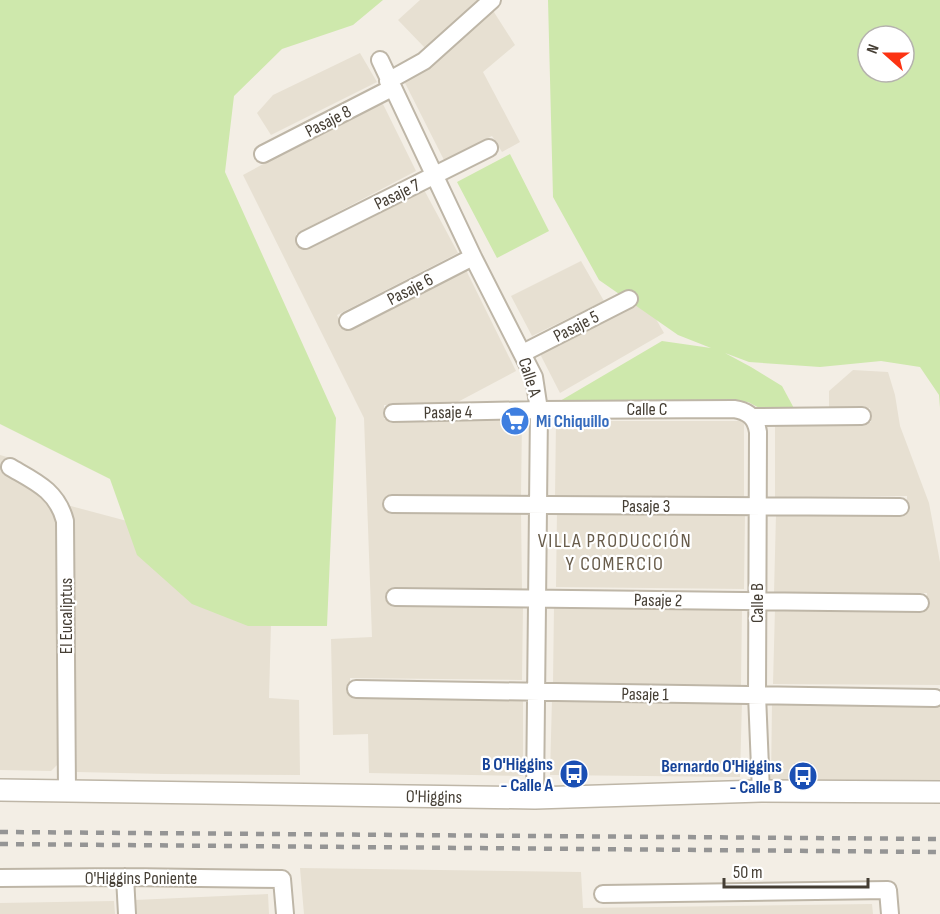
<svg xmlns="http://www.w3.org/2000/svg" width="940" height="914" viewBox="0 0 940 914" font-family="'Sofia Sans Condensed',sans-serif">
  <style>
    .residential { fill: #e7e0d2 }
    .green { fill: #cee8ac; fill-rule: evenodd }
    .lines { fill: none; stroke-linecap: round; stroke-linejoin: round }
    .minor-casing { stroke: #beb6a7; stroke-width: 20 }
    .tertiary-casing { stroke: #beb6a7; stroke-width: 24 }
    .minor { stroke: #fff; stroke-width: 16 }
    .tertiary { stroke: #fff; stroke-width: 21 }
    .rail { stroke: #959595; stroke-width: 4.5; stroke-dasharray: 8 8; stroke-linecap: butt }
    .labels { text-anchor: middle; stroke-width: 4.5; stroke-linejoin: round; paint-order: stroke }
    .street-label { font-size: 18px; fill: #453e34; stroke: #fff }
    .shop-label { font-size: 18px; font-weight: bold; fill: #366cbe; stroke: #fff; text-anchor: start }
    .transit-label { font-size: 18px; font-weight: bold; fill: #164399; stroke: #fff; text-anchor: end }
    .neighbourhood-label { font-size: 20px; letter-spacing: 1.5px; fill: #685c4b; stroke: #fff }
  </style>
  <rect width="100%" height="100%" fill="#f3eee5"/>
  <path class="residential" d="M420,0H478L425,48L398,20Z
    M492,9L515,45L483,72L520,142L502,152L492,136L444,160L403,79L439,59Z
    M360,53L377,82L271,135L257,113L273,95Z
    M381,100L416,171L296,234L303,248L422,186L458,253L337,315L344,329L465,268L516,371L452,405H384V419H522L521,497H387V513L521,511L522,589L391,588L390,604L523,605L522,680L350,678V695L523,696V776L369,773L368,734L333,735L331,639L372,637L364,418L243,175Z
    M581,261L604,301L532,336L511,296Z
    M644,298L664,333L560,393L539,352Z
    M853,370L888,372L895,395L900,426L929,503L940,562V685L773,684L775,608L927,610V593H774L776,514H907V496L775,497V423L871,422L870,408H829V391Z
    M556,421H744V498H555Z
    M0,455L7,457L3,470L36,490L49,503L57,522L58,764L51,771L0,770Z
    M67,505L127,521L271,624L269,698L299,700L300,775L164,774L77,772L73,538Z
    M557,510L745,512L744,589L556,587Z
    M554,606L742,608L741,685L553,683Z
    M552,699L742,701L740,777L550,775Z
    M772,704L940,706V783L771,780Z
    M300,868L581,872L583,908L872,904L873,914H304Z
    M268,894L269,914H136L135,900Z
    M114,901L115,914H0V903Z"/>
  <path class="green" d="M0,0H383L353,25L282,49L234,96L225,172L336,418L327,626H248L192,604L137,555L110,479L0,424Z
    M548,0H940V408L939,395L920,367L881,361L820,367L749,362L725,353L751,367L782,386L796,412H767L748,402L710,400L614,402L560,401L662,341L711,348L678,335L599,280L553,197ZM868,36H904V72H868Z
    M510,154L549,231L497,258L457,182Z"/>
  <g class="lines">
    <g class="minor-casing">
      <path id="minor" d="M380,60L473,257L534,377L539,410L535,798
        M388,81L424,61L492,0
        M263,154L392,88
        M305,240L489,148
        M348,321L473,257
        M523,353L629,299
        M393,413L539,410L734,409C748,411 756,418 758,432L757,695L761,791
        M752,417L862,416
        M10,467C34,481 57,490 65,521L67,791
        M392,504L900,507
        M395,597L920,603
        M356,689L935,698
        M125,877L127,914
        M0,878L125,877L282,879L285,914
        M603,894L888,890L890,914"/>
    </g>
    <g class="tertiary-casing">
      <g id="tertiary">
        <path id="s1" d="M0,790L535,798L761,791L940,792"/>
      </g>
    </g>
    <use href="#minor" class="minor"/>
    <use href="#tertiary" class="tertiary"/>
    <path class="rail" d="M0,832L940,839
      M0,844L940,852"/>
  </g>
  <defs>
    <g id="supermarket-disc" transform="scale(1.5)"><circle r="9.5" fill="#3f7fe0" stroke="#fff"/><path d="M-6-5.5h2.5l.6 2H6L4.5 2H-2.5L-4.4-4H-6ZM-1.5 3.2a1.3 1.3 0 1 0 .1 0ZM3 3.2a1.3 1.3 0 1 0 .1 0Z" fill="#fff"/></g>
    <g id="bus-disc" transform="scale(1.5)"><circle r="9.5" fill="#1a4fb4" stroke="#fff"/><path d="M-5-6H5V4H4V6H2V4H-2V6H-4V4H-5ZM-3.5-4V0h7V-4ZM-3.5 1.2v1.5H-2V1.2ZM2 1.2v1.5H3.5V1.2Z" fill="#fff"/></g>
  </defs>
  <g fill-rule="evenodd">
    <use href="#supermarket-disc" x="515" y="421"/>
    <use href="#bus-disc" x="574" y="774"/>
    <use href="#bus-disc" x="803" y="776"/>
  </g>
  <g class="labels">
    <g class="street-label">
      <text transform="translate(328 121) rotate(-27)" y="6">Pasaje 8</text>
      <text transform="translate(397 194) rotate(-26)" y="6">Pasaje 7</text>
      <text transform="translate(410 289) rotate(-27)" y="6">Pasaje 6</text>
      <text transform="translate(576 326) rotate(-27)" y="6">Pasaje 5</text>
      <text transform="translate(530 377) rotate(72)" y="6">Calle A</text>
      <text x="647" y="415">Calle C</text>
      <text transform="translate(448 412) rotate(-1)" y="6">Pasaje 4</text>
      <text x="646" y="512">Pasaje 3</text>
      <text transform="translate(658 600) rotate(1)" y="6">Pasaje 2</text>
      <text transform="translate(757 603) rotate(-90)" y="6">Calle B</text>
      <text transform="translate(66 616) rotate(-90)" y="6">El Eucaliptus</text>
      <text transform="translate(645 694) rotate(1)" y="6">Pasaje 1</text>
      <text dy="6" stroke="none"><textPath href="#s1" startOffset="434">O'Higgins</textPath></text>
      <text x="141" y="884">O'Higgins Poniente</text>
    </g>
    <g class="shop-label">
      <text x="536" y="427">Mi Chiquillo</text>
    </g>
    <g class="transit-label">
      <text x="553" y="770">B O'Higgins<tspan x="553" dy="21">- Calle A</tspan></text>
      <text x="782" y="772">Bernardo O'Higgins<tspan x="782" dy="21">- Calle B</tspan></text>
    </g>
    <g class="neighbourhood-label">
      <text x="615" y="547">VILLA PRODUCCIÓN<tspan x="615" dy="23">Y COMERCIO</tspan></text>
    </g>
  </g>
  <g transform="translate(886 54) rotate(291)"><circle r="28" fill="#ffffff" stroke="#b5b2ae" stroke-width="1.5"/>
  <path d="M0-4.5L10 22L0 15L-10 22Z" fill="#fc3312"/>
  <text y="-9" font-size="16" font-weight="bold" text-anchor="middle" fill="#453e34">N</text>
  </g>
  <path d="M724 878v9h144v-9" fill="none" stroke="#453e34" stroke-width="3"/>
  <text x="733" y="878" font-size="18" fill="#453e34" stroke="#ffffff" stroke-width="4.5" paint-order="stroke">50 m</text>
</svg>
